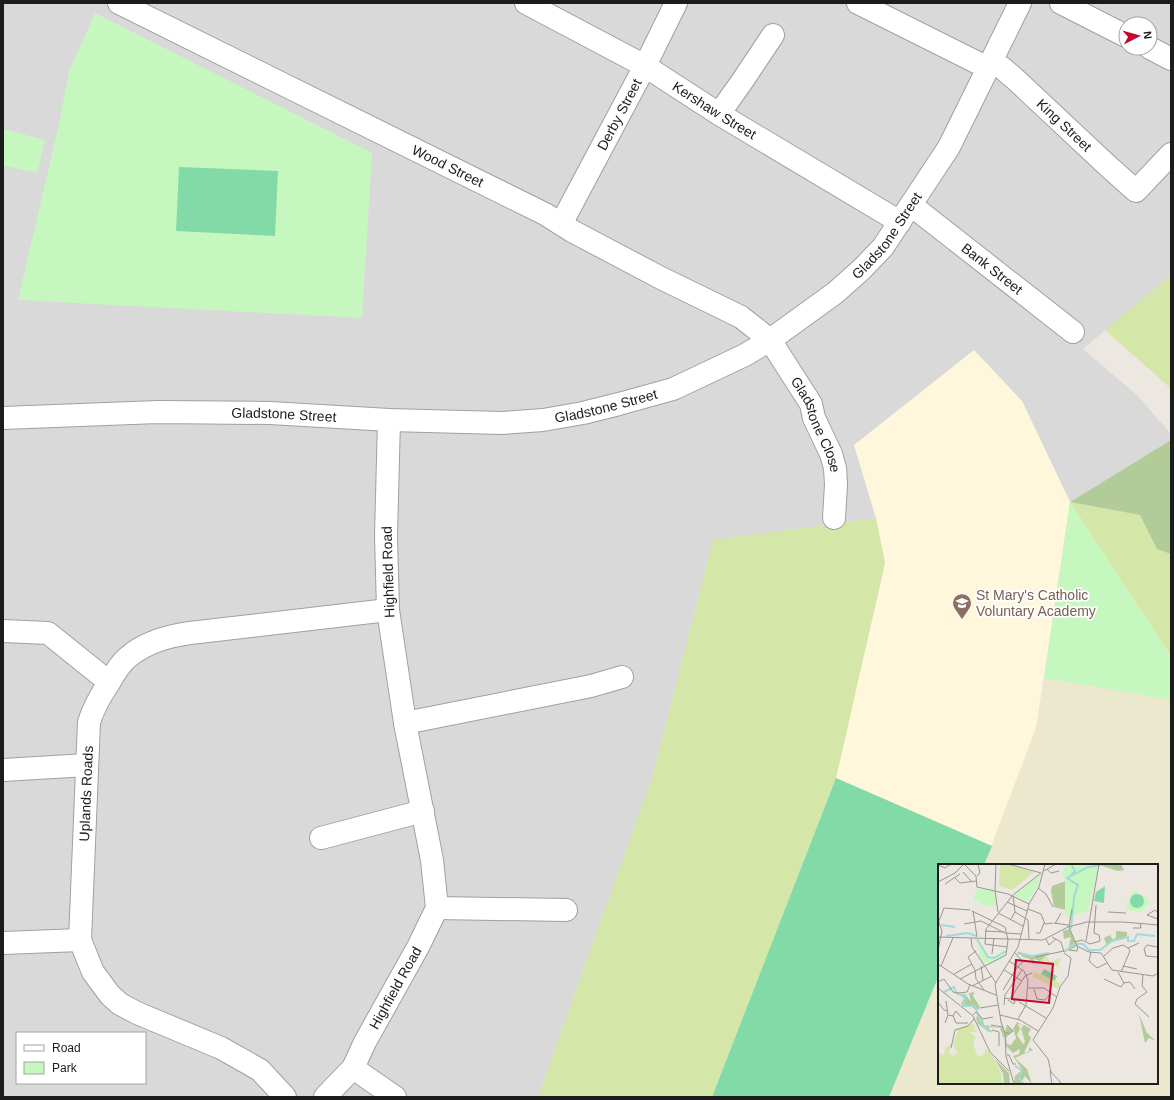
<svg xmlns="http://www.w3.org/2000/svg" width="1174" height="1100" viewBox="0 0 1174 1100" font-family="Arial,sans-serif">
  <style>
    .residential { fill: #dad9d9; fill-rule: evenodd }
    .education { fill: #fef7db }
    .farmland { fill: #ece8ce }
    .grass { fill: #d4e7a9 }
    .forest { fill: #b1cc98 }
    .park { fill: #c6f7bf }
    .pitch { fill: #82dba7 }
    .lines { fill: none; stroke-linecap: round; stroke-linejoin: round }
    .minor-casing { stroke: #a0a0a0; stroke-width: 24 }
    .minor { stroke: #fff; stroke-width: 22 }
    .labels { text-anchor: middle; stroke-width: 3.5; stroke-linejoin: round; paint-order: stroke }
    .street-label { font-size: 14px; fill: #1c1c1c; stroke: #fff }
    .education-label { font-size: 14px; fill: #785e54; stroke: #fff; text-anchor: start }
    .inset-river { fill: none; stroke: #a3d9da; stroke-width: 2 }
    .inset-road { fill: none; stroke: #999693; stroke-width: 1 }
    .view { fill: #c3062b; fill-opacity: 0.15; stroke: #c3062b; stroke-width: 2 }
    .inset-edge { fill: none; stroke: #1c1c1c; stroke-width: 2 }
  </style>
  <rect width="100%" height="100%" fill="#ede7e2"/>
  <path class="residential" d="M3,3H1171V275L1083,349L1137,395L1171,434V440L1070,502L1022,401L854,445L876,518L713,540L653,775L538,1097H3ZM1126,24H1150V48H1126ZM17,1033H145V1083H17Z"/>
  <path class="education" d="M974,350L1022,401L1070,502L1036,728L992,846L836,778L885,563L876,518L854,445Z"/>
  <path class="farmland" d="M1044,678L1171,700V1097H889L939,975V1083H1157V865H984L1036,728Z"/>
  <path class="grass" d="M1171,275V390L1167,385L1105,330Z
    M1070,502L1140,515L1157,548L1171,554V656Z
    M876,518L885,563L836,778L712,1097H538L653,775L713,540Z"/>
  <path class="forest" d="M1171,440V554L1157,549L1140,515L1070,502Z"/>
  <path class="park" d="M95,13L372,153L362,318L18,300L59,124L69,71Z
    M3,129L45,140L37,173L3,165Z
    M1070,502L1171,656V700L1044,678Z"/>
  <path class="pitch" d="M179,167L278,171L275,236L176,231Z
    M836,778L992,846L984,865H939V975L889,1097H712Z"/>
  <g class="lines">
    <g class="minor-casing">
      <g id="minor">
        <path id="s1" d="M119,3L545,214L572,231L661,278L741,317L770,340L811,404L814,418L831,454L835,468L836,485L834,518"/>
        <path id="s2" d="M526,3L645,66L719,114L900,222"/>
        <path d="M858,3L988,68"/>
        <path d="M1061,3L1126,36"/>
        <path d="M1150,48L1171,59"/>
        <path id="s3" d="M991,62L1001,67L1014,78L1109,167L1136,191L1171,154"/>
        <path d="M719,114L743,80L773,35"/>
        <path id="s4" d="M911,205L1073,332"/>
        <path id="s5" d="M561,224L645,66L676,3"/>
        <path id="s6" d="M3,418L158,412L270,413L389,420L502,423L543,420L583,413L619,404L673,389L745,355L770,340L835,293L862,269L883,247L949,147L1020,3"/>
        <path d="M3,631L48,633L109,682"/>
        <path d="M405,723L591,686L622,677"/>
        <path d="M3,770L87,765"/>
        <path d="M321,838L423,811"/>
        <path d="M437,908L566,910"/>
        <path d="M3,943L80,940"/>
        <path d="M353,1068L395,1097"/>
        <path id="s7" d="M285,1097L260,1070L221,1048L137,1013L120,1004L110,995L93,972L80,940L89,722C94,707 100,696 109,683C114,674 119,665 127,658C145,642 168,636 190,633L388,610"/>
        <path id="s8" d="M325,1097L353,1068L365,1042L418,947L437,908L432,860L405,723L388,610L386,536L389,420"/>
      </g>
    </g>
    <use href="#minor" class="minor"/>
  </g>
  <defs>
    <g id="school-pin" transform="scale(1)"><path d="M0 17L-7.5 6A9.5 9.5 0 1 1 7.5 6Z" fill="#8d6e63" stroke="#fff"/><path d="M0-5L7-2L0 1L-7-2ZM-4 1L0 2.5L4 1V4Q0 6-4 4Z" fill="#fff"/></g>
  </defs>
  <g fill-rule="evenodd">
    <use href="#school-pin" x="962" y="603"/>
  </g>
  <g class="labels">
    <g class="street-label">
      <text dy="5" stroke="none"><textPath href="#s2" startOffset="217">Kershaw Street</textPath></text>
      <text dy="5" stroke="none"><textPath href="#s5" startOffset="124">Derby Street</textPath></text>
      <text dy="5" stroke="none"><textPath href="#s3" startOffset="97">King Street</textPath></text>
      <text dy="5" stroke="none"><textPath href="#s1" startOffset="367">Wood Street</textPath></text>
      <text dy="5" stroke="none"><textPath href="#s6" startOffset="941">Gladstone Street</textPath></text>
      <text dy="5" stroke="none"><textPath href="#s4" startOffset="103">Bank Street</textPath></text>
      <text dy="5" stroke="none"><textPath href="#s6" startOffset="605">Gladstone Street</textPath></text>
      <text dy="5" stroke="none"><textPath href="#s6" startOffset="281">Gladstone Street</textPath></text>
      <text dy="5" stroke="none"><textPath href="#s1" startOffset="831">Gladstone Close</textPath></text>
      <text transform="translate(388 572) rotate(-92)" y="5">Highfield Road</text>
      <text dy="5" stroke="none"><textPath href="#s7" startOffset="415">Uplands Roads</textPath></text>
      <text dy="5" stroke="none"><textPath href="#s8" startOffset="131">Highfield Road</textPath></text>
    </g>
    <g class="education-label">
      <text x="976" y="600">St Mary's Catholic<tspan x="976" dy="16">Voluntary Academy</tspan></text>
    </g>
  </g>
  <g transform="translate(938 864)">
    <rect width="220" height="220" fill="#ede7e2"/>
    <path d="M62,0H68L96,8L74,26L61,22ZM114,90L109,92L111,97L114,98L123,93L120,103L107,97L95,101L104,93ZM95,108L103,110L123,120L120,125L95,113ZM32,160H36L37,166L40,168H31L38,173L35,179L40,193L47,190V185L53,190L63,209L64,219L0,220V188L6,192L7,184L13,180L11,188L14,192L20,189L15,181L20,165Z" fill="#d4e7a9"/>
    <path d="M183,0L186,6L180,7L161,1ZM128,17V46L116,43L113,27L114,22ZM131,65L139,82L130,87L133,73L126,75L125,67ZM178,67L189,68V72L174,77L169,82L166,74L172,71L174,75L178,74ZM79,87L94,92L109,90L102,97L96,95L95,101L92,95L85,93ZM36,128L35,132L42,143L39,147L33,142L27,143L23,140L26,134L21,130H27L33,138L31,129ZM201,150L209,169L218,177L211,174L207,179ZM40,151L45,156L46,161L65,164L67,169L66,175L62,164L51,163V167L54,168H51L40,160L38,154ZM79,158L85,161L80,160L82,165L79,171L85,180L87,178L83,164L86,161L93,165L90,170L93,174L86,189L91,187V183L95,186L77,194L89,205L94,220L87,212L84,217L87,220L76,219L77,212L83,207L77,202L84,205L75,192L81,190L82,185L75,189L67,181L68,162L75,166L68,174L69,180L73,181L78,174L75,165ZM56,194L71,209L72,220H75H66L65,209Z" fill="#b1cc98"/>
    <path d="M128,0L161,1L150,47L131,53L127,52V14L124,11ZM101,11L100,22L89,38L76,31ZM39,25L56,27L58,41L51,43L35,36ZM196,26L211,36L212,39L202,48L190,46L188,42ZM37,74L50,93L56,94L68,87L67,92L57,98L46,100L40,90L42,87Z" fill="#c6f7bf"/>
    <path d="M167,22L166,39L156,37L158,28ZM192 37a7 7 0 1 1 14 0a7 7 0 1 1-14 0ZM106,105L119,112L117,117L103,110Z" fill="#82dba7"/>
    <path class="inset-river" d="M133,0L137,7L133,11M4,61L17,63M133,65L136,33L140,21L129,14L150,3L170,0M8,72L30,69L38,72M39,75L50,93L56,94L68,87M126,88L136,80H145L151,86H162L174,77L190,73V77H196L199,70L217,72M79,89L94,92L111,89M6,128L16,123L18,129L27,133L25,142H37L44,161L54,168M77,202L84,206L81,214L85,220"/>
    <path class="inset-road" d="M26,0L38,12L39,23L70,30L91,40M58,0L57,27L60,48M70,0L103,9M0,1L7,4L13,0M109,5L113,9L121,7M106,7L118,0M25,8L33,17M39,12L42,9L40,0M17,14L22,19L38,17M0,18L17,9L26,0M7,20L22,10M100,24L108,30L115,43M69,38L89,47M90,45L103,50L107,60L115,59M35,47L39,73M77,48L90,56L91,75M170,48L188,49M60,49L85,62M220,49L217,46L209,51L220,55M73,55L77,48L75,32M1,57L6,44L32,46M116,59L130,61L139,82L151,88L163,89L174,106L215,112L220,109M26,60L43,57L67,69L83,70M117,60L123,49M131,62L134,45M195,64H203L202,59M47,67L66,68M98,69H102L106,59M0,73L105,76L130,63L149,58H185L220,61M114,73L123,78L126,88M33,74L34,83L58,119M108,75L111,81L118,75M148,77L161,0M137,78L144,76L152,80L162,77L161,71L156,69L158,41M220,82V103M69,83L47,80L48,65L75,31L103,9M190,84L201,79M0,86L4,67L1,58M131,86L139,87L140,82M153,88L151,97L159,104L169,99M77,89L85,98L80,102M54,90L56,74M166,92L175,84L185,81L190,84L192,87L183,108M97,93L126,87M219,93L208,92L206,85L209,81L219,83M71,97L86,107L90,116L88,141L80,155M0,100L30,120L58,131M3,102L15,74M43,102L45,116M185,102L199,105M37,106L30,93L38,87M37,106L38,115L46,126M66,106L84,117M16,110L34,100M205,110L204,122L209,128L199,135L197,140L211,153M22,115L68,91L70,76L67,63L34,47M166,115L183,123L186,119L180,108M0,118L6,115L15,128L21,129L29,128L32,121M185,119L192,118L197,125M34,122L54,112M0,124L35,152L52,188L71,207M90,124H106L119,133M96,125L99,135L107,136L113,129M65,126L80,102M66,134L72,135L87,112L94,109M70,136L76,140L77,137L75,136M0,138L6,146L10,147M81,138L108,154M66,141L67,131L84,106M42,144L60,141M10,151L15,152L18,159H30M35,151L38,148L45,155L55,153M62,151L82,156L100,167M15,152L18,147L23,153M7,159L10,151L8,137M53,161L65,163M54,166L61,168V182M67,168L71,170L75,167L69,161M13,184L17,166L30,162L36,155M69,191H71L75,200H78M112,207L114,220M76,220L68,192L67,169L63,158L57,120L80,83L91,40L101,23L107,0M124,220L113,208L110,195L95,176L115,144L122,123L130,112L133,94L126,89"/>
    <path class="view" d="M78,96L115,100L111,139L74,135Z"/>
    <rect width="220" height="220" class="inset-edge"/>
  </g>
  <rect width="1174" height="1100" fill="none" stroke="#1c1c1c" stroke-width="8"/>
  <rect x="16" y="1032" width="130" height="52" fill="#ffffff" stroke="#a4a4a4"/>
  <rect x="24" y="1045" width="20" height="6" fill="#ffffff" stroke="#a4a4a4"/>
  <text x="52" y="1052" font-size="12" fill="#1c1c1c">Road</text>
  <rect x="24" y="1062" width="20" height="12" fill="#c6f7bf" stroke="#a4a4a4"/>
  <text x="52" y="1072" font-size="12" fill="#1c1c1c">Park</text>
  <g transform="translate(1138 36) rotate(84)"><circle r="19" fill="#ffffff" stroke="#a4a4a4"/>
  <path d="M0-3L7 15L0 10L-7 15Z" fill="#c3062b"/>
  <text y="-6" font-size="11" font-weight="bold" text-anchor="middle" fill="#1c1c1c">N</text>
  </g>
</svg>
